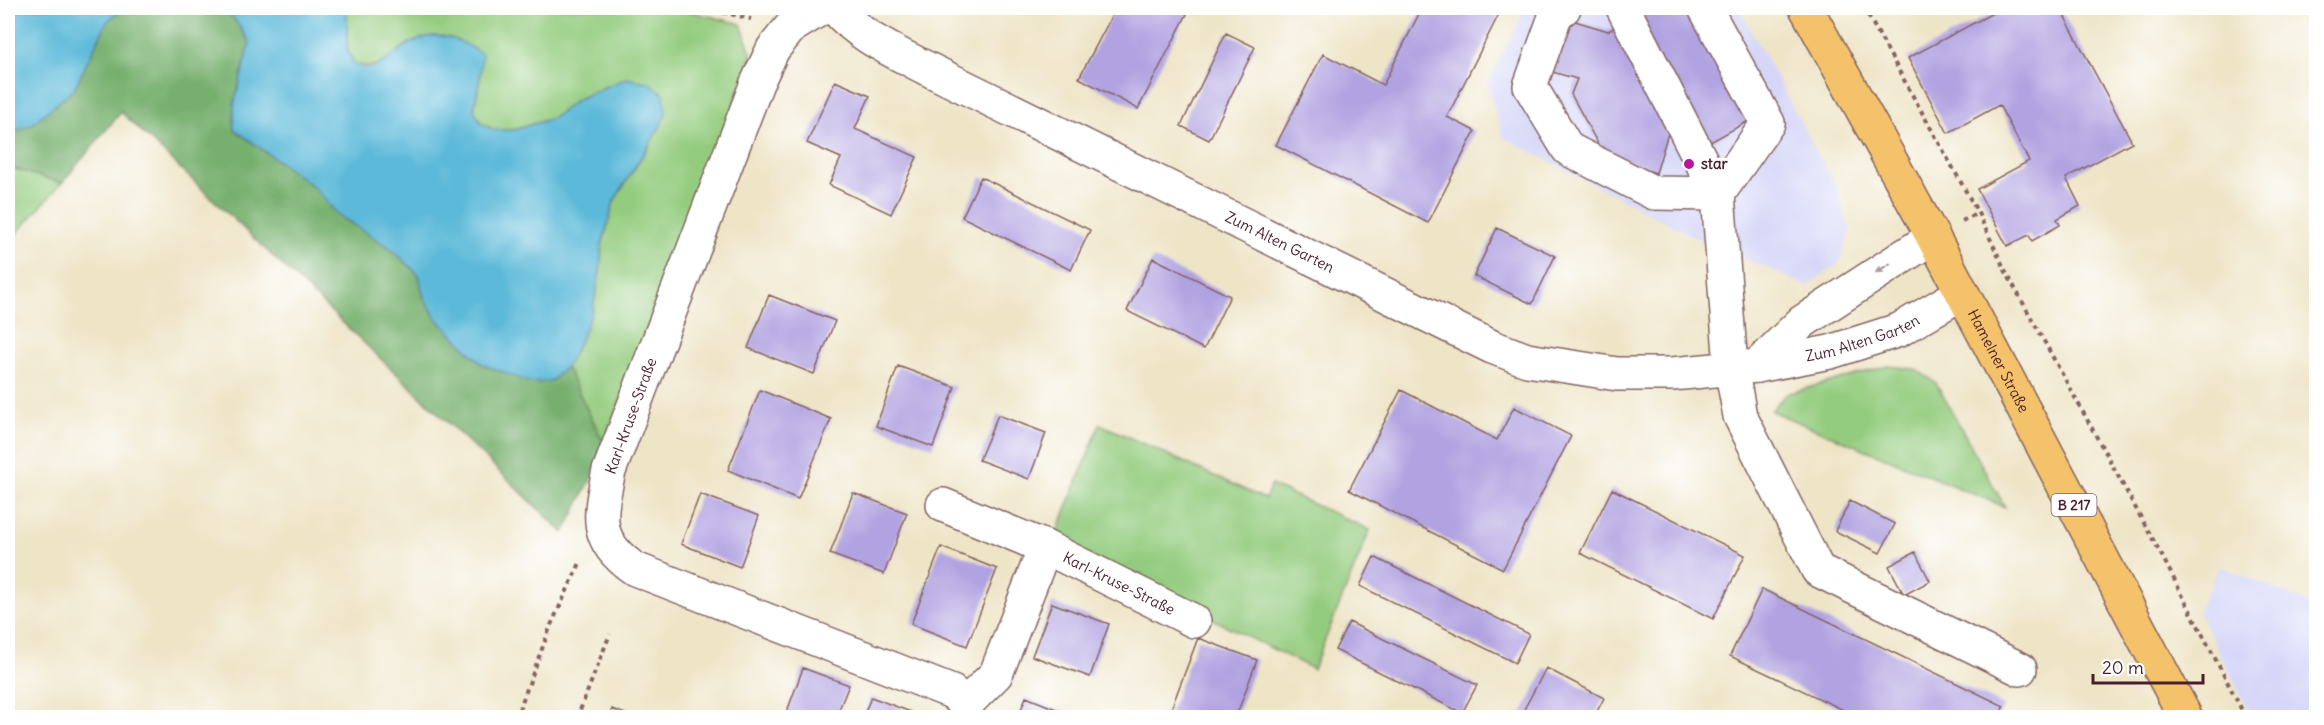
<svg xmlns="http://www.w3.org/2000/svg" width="2324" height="725" viewBox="0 0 2324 725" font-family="Delius,sans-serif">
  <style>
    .built { fill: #d6d7f8 }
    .green { fill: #94cc7f; stroke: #6f7655; stroke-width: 1.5 }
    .forest { fill: #77b06e; stroke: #60684c; stroke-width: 1.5 }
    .water { fill: #5bb9d9; stroke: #526c82; stroke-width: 1.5 }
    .building { fill: #b1a2e1 }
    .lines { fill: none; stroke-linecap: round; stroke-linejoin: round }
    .minor-casing { stroke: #836461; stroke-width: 36 }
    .major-casing { stroke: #836461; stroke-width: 36 }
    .path { stroke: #836461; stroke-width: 4; stroke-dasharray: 4.5 4.5; stroke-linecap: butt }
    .minor { stroke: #fff; stroke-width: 33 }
    .major { stroke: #f4c26a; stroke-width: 33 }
    .oneway { fill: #ae9aa0 }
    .poi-dot { fill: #b5179e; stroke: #fff; stroke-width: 2 }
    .labels { text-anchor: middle; stroke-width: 6; stroke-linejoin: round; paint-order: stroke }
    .shield { fill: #fff; stroke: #80626b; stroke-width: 1.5 }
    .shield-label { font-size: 14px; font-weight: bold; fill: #4a1f2b }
    .poi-label { font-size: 15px; font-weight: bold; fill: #4a1f2b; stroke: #fff; text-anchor: start }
    .street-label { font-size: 15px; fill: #4a1f2b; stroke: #fff }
  </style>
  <rect width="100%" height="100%" fill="#fff"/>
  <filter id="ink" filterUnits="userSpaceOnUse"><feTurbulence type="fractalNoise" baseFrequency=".0167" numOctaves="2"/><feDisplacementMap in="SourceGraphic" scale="12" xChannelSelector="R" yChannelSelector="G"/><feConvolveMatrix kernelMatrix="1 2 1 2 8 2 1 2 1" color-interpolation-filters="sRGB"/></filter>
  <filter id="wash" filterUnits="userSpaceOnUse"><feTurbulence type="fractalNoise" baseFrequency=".008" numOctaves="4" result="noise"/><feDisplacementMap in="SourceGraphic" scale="24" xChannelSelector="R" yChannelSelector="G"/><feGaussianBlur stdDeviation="1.35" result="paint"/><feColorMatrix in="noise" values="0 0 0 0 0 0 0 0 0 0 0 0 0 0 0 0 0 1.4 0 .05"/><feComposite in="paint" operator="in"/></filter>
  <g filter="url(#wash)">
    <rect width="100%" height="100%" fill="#eee4c6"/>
    <path class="built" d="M1525,8H1739L1838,191L1850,231L1839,263L1807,286L1693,236L1503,137L1487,85Z
      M2220,566L2316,606V717H2252L2198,611Z"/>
    <path class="green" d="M347,8H677L741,24L752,56L604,443L566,367L582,337L591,312L600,272L602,245L614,201L650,144L609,85L578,99L553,118L514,130H494L481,123L474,110L480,78L409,43C389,58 381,71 354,64L347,49Z
      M8,167L62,183L8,243Z
      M1888,366L1915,369L1936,383L2005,507L1771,411L1786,394Z
      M1100,424L1265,499L1271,485L1370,530L1313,669L1054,540Z"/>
    <path class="forest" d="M123,8H226L250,42L234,104V129L313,186L338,215L392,249L419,275L423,295L436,318L482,364L551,381L566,367L604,443L591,479L564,533L121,112L62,183L8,167V135L32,124L74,89L107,22Z"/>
    <path class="water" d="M8,8H123L107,22L74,89L32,124L8,135Z
      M226,8H347V49L354,64C358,65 364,68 368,68C377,68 386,61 393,55C426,29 447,30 482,54L480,78L474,110L481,123L494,130H514L553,118L578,99L626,78L648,82L664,94L666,113L660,127L614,201L602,245L600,272L593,308L582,337L566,367L551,381L531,383L482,364L436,318L423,295L419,275L392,249L338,215L313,186L234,129V104L250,42Z"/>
    <g id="blocks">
      <path class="building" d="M1116,8H1174L1187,14L1138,109L1079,78Z
        M1422,8H1502L1447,117L1475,131L1428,223L1276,145L1323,54L1383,85Z
        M1620,8H1695L1754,118L1705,145L1668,133L1656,173L1605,157L1571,94L1577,79L1549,71L1565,18L1608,31L1614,28Z
        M2002,8H2060L2132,142L2066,178L2080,206L2057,219L2060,225L2032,241L2029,235L2007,246L1977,189L2029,161L1999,105L1948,133L1908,58Z
        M1226,33L1255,47L1209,140L1181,126Z
        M835,81L870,96L855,129L917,157L891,214L829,185L841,158L807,143Z
        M981,177L1090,230L1071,270L962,217Z
        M1497,228L1555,256L1532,304L1474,276Z
        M1153,258L1230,296L1204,349L1127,311Z
        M769,295L835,321L814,374L748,348Z
        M898,366L955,387L933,447L876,426Z
        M760,390L831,419L798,499L728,470Z
        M1401,390L1497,440L1514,407L1571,436L1503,569L1349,490Z
        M998,415L1046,433L1029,479L979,460Z
        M1612,489L1745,555L1713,619L1580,553Z
        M853,493L907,513L884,574L830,554Z
        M700,494L759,516L740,567L681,544Z
        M1850,501L1895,524L1880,553L1835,531Z
        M941,547L997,569L967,646L911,624Z
        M1915,552L1930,581L1904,595L1889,566Z
        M1374,557L1529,634L1515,663L1360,586Z
        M1762,589L2004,706L1998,717H1858L1730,656Z
        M1052,603L1109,624L1090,677L1032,656Z
        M1349,622L1477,685L1462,713L1335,650Z
        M1198,638L1257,660L1236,717H1168Z
        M803,668L849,685L836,717H785Z
        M1546,668L1604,698L1594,717H1520Z
        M871,697L924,717H863Z
        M1026,697L1076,717H1018Z
        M612,709L633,717H609Z"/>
    </g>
  </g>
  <g filter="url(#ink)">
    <use href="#blocks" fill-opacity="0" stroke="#836461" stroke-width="1.5"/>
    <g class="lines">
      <g class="minor-casing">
        <g id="minor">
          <path d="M822,8L791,27L773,49L757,83L609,471C599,515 593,541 635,569L952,692L966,704L967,718"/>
          <path id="s1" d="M835,8C858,35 889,49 920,65L1492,347L1527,360L1617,374H1672L1757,366L1830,352L1899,330L1962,293"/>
          <path d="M1564,8L1556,14L1530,86L1568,149L1654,193L1718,194L1768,123L1705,8"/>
          <path d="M1623,8L1718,194L1731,367L1740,416L1818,570L2020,669"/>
          <path d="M1757,366L1802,322L1933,237"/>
          <path d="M943,505L1045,547"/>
          <path id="s2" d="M966,704L996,674L1045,547L1194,621"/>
        </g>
      </g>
      <g class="major-casing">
        <g id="major">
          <path id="s3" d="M1806,8L1933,237L2186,718"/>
        </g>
      </g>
      <path class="path" d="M705,8L751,19
        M1864,8L1978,213L2005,270L2162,556L2246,718
        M1962,221L1978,213
        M516,718L551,625L580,563
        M577,718L610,634"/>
      <use href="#minor" class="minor"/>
      <use href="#major" class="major"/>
    </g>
    <defs><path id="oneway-solid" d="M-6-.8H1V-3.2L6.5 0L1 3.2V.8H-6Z" transform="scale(1.5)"/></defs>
    <use class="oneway" href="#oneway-solid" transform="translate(1883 268) rotate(148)"/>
  </g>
  <circle class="poi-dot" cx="1689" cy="164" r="6"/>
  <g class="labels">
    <rect class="shield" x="2051.5" y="494" width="45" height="22" rx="4.5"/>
    <g class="shield-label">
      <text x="2074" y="510">B 217</text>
    </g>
    <g class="poi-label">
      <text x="1701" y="169">star</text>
    </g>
    <g class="street-label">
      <text dy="5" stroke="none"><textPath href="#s1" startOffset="504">Zum Alten Garten</textPath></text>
      <text dy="5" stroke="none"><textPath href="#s1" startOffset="1119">Zum Alten Garten</textPath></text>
      <text dy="5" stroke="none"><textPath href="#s3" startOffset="402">Hamelner Straße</textPath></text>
      <text transform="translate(631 416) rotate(-70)" y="5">Karl-Kruse-Straße</text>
      <text dy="5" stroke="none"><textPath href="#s2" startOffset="261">Karl-Kruse-Straße</textPath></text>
    </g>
  </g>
  <rect width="2324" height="725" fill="none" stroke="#fff" stroke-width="30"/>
  <path d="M2093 674v9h110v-9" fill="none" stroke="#4a1f2b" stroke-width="3"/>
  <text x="2102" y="674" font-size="18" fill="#4a1f2b" stroke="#ffffff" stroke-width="4.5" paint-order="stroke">20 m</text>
</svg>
